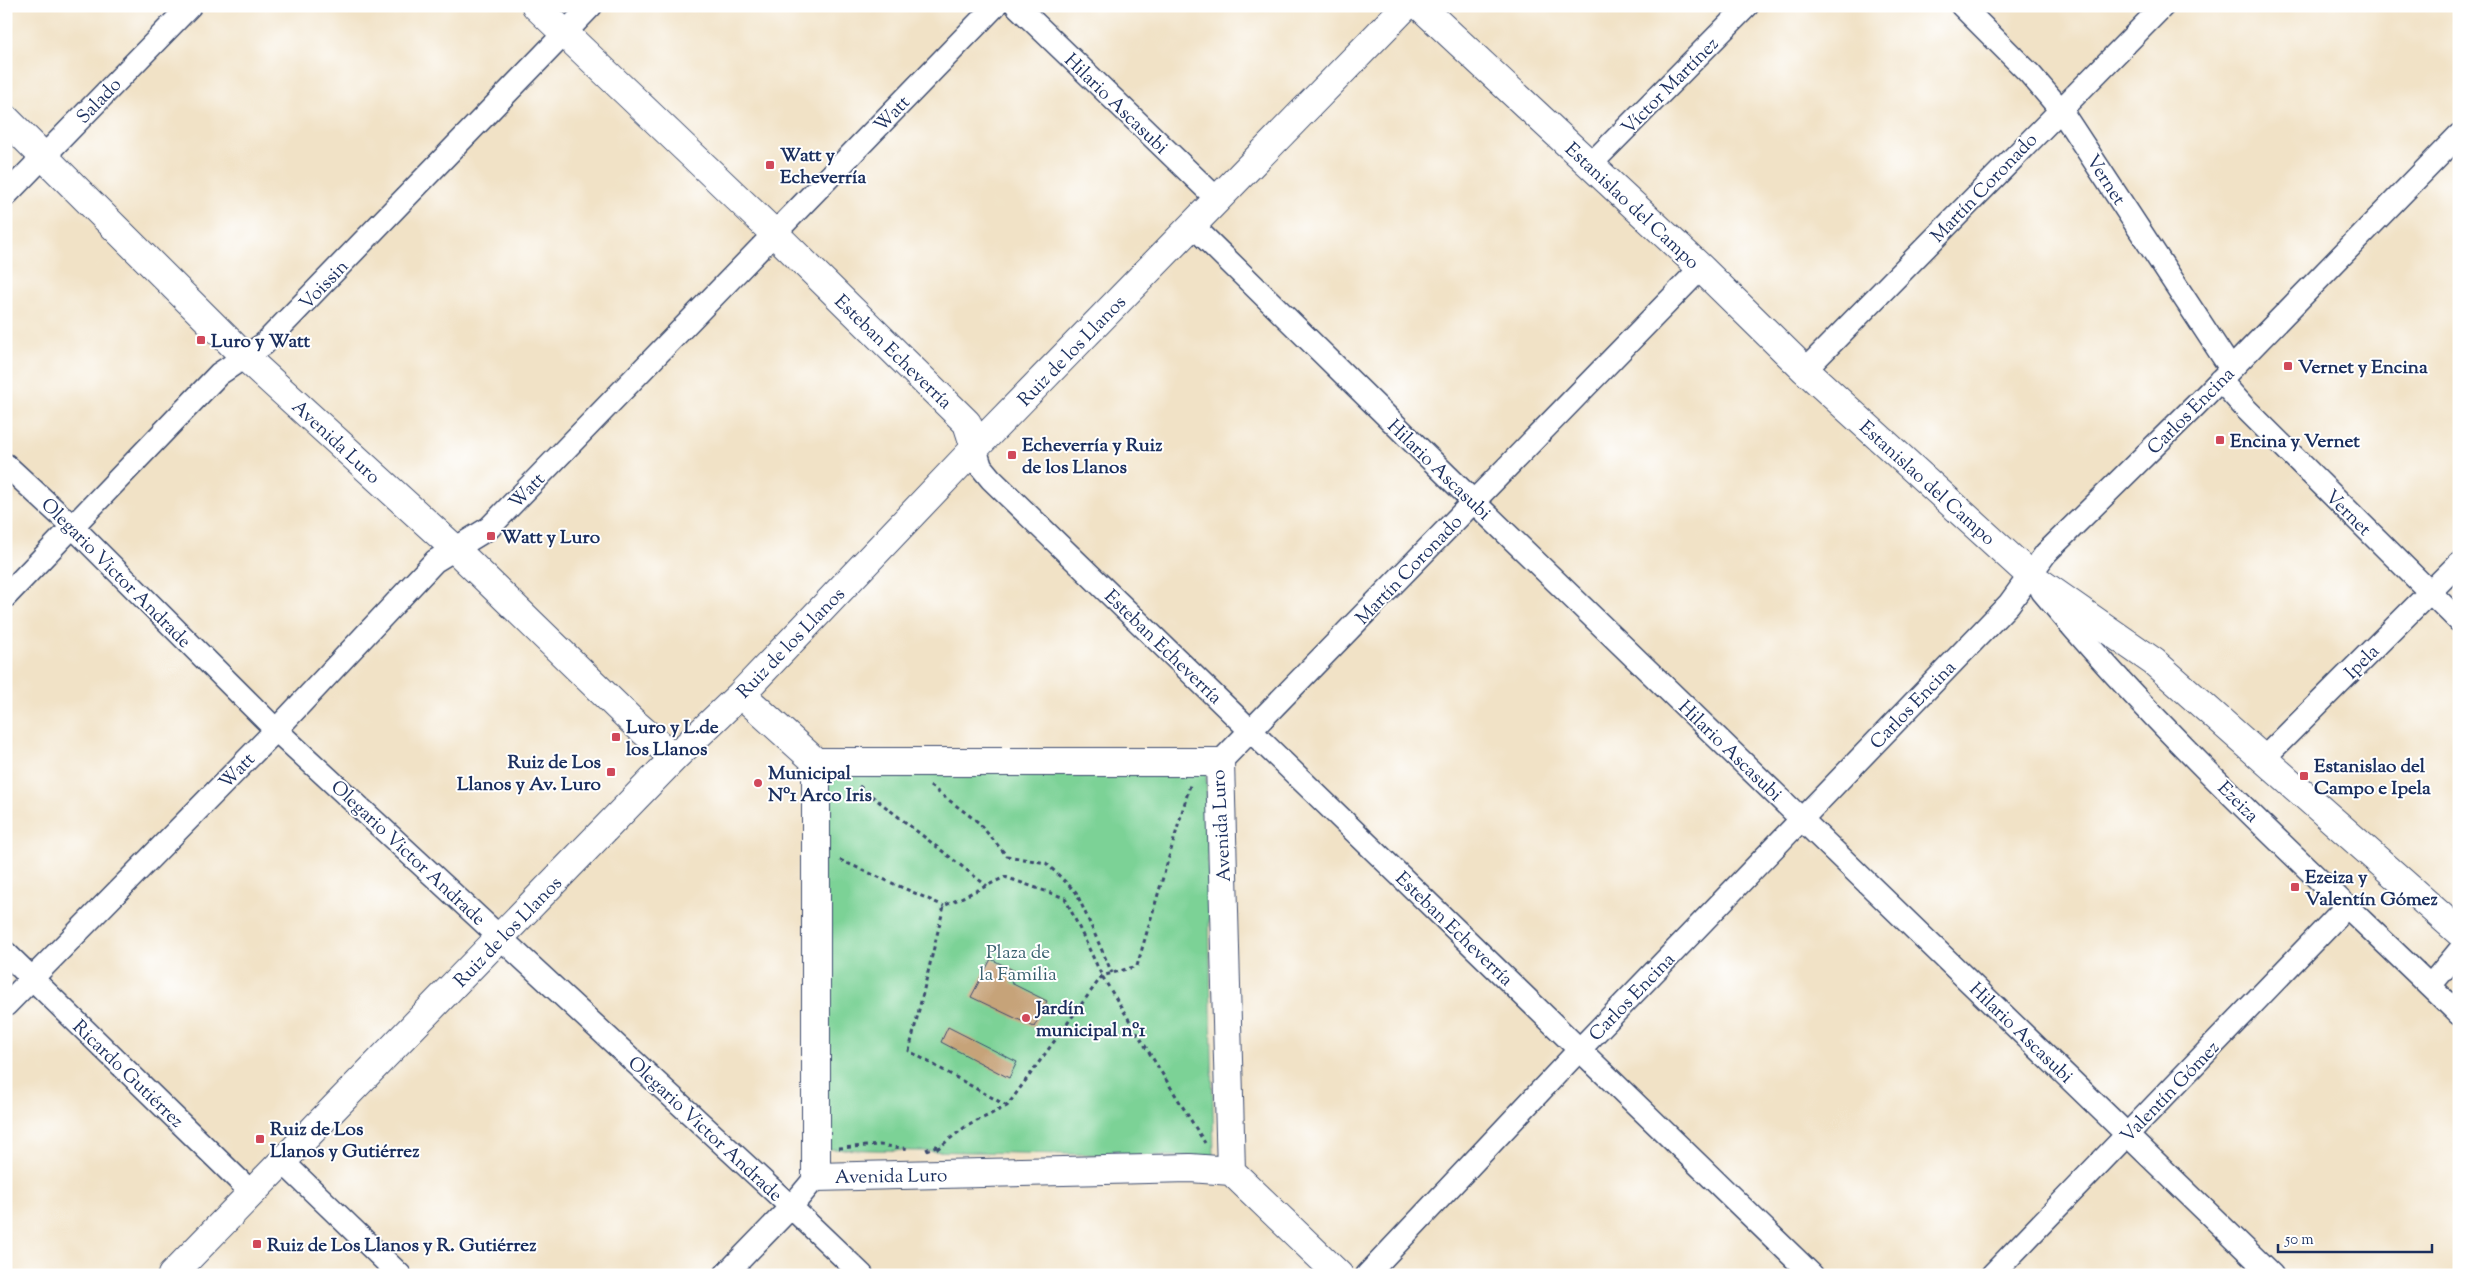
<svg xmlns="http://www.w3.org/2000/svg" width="2465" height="1281" viewBox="0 0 2465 1281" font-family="'Sorts Mill Goudy',serif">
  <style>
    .green { fill: #7bd296; stroke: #4b807a }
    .building { fill: #c6a379 }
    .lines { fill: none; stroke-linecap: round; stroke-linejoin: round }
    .minor-casing { stroke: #3b4a6e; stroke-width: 25 }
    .tertiary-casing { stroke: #3b4a6e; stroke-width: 30 }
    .path { stroke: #3b4a6e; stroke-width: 3; stroke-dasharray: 4 4; stroke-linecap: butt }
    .minor { stroke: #fff; stroke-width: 22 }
    .tertiary { stroke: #fff; stroke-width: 28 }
    .poi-dot { fill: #d1495b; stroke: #fff; stroke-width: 2 }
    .labels { text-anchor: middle; stroke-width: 4; stroke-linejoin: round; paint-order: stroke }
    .street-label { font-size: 19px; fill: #1b2f5e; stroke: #fff }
    .poi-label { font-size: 19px; font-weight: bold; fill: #1b2f5e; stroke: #fff; text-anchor: start }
    .park-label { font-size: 19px; fill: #38606f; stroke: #fff }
  </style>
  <rect width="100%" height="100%" fill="#fff"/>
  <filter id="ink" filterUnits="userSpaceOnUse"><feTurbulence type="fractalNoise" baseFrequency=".02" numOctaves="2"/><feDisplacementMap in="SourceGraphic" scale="10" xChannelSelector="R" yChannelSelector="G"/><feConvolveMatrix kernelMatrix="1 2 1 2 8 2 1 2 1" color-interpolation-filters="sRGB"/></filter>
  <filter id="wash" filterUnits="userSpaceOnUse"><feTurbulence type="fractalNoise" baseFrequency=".0096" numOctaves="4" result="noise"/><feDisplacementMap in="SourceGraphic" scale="20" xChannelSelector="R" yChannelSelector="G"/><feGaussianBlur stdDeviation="1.12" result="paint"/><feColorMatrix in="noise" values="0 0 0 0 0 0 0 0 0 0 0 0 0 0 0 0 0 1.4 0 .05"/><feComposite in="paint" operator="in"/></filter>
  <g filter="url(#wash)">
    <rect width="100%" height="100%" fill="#f1e2c6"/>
    <path class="green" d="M1206,767L1214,1157L823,1149L822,773Z"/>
    <g id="blocks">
      <path class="building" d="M991,959L1017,972L1011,983L1047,1001L1034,1027L971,997Z
        M948,1027L1017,1062L1009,1078L941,1042Z"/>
    </g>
  </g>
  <g filter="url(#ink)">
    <use href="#blocks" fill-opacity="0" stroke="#3b4a6e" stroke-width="1"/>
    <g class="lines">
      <g class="minor-casing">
        <path id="minor" d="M1017,6L1217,199
          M1962,6L2030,74L2060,109L2231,369
          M1591,164L1747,6
          M6,195L190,6
          M1192,225L1474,502L2272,1275
          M1805,370L2163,6
          M2220,380L2245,408L2459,621
          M975,448L981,467L991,479L1812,1275
          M6,465L73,527L276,730L791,1207L862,1275
          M2042,591C2168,743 2317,876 2459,1014
          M6,596L219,374L264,344L591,6
          M2263,759L2459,563
          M1220,762L1701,268
          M6,953L251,1192
          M2430,986L2459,951
          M6,1005L276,730L435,561L489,528L995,6
          M282,1161L400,1275
          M725,1275L791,1207L816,1177
          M1367,1275L1580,1049L2009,604L2046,553L2196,405L2459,135
          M1992,1275L2347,906"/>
      </g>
      <g class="tertiary-casing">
        <path id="tertiary" d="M536,6L774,233L967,423L975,448
          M1420,6L1701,268L1805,370L2031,576L2154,662L2459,932
          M6,119L245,357L455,549L631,720L674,758
          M741,694L816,762H1220L1231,1171
          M816,762V1177L1190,1168L1231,1171L1339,1275
          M172,1275L674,758L741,694L975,448L1406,6"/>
      </g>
      <path class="path" d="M859,786L987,886
        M930,786L978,822L1007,856L1046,863L1076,892L1112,973
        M840,860L944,906
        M1007,1106L909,1051L944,906L1005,877L1065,898L1102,976L1205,1143
        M839,1148L880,1145L910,1149
        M937,1149L965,1127L1007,1106L1102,976L1137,966L1190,785
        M926,1150L941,1144"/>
      <use href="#minor" class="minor"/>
      <use href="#tertiary" class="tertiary"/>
    </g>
  </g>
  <g class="poi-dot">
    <rect x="765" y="160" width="10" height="10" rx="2.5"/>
    <rect x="196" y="335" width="10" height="10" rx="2.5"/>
    <rect x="2283" y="361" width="10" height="10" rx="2.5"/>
    <rect x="2215" y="435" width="10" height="10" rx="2.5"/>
    <rect x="1007" y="450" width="10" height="10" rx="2.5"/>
    <rect x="486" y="531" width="10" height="10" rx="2.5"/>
    <rect x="611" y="732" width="10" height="10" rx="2.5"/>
    <rect x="606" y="767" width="10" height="10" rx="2.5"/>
    <rect x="2299" y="771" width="10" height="10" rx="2.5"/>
    <circle cx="758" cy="783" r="5"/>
    <rect x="2290" y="882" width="10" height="10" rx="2.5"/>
    <circle cx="1026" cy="1018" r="5"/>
    <rect x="255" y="1134" width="10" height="10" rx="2.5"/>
    <rect x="252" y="1239" width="10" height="10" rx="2.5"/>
  </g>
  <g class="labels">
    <g class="street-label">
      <text transform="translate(1669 85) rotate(-45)" y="7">Víctor Martínez</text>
      <text transform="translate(98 100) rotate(-46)" y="7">Salado</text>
      <text transform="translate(1117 103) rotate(44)" y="7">Hilario Ascasubi</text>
      <text transform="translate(891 113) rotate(-46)" y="7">Watt</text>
      <text transform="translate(2107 179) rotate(57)" y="7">Vernet</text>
      <text transform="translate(1983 187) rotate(-46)" y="7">Martín Coronado</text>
      <text transform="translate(1633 205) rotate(43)" y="7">Estanislao del Campo</text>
      <text transform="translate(323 284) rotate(-46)" y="7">Voissin</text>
      <text transform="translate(1071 350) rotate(-46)" y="7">Ruiz de los Llanos</text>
      <text transform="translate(894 351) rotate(44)" y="7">Esteban Echeverría</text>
      <text transform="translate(2190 410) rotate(-45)" y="7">Carlos Encina</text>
      <text transform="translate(337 441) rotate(43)" y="7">Avenida Luro</text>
      <text transform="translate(1440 469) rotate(44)" y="7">Hilario Ascasubi</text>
      <text transform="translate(1928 482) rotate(42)" y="7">Estanislao del Campo</text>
      <text transform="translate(526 490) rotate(-46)" y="7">Watt</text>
      <text transform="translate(2349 512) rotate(45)" y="7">Vernet</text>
      <text transform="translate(1408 569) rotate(-46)" y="7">Martín Coronado</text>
      <text transform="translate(117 572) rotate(45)" y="7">Olegario Victor Andrade</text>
      <text transform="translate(790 642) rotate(-46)" y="7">Ruiz de los Llanos</text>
      <text transform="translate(1164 646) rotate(44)" y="7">Esteban Echeverría</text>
      <text transform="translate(2361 661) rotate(-45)" y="7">Ipela</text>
      <text transform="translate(1912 704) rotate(-46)" y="7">Carlos Encina</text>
      <text transform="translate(1731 750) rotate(44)" y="7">Hilario Ascasubi</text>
      <text transform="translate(236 770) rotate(-46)" y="7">Watt</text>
      <text transform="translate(2239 801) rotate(45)" y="7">Ezeiza</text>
      <text transform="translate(1220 826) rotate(-93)" y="7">Avenida Luro</text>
      <text transform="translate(409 852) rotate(43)" y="7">Olegario Victor Andrade</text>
      <text transform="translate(1455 928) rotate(44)" y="7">Esteban Echeverría</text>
      <text transform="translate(507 931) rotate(-46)" y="7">Ruiz de los Llanos</text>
      <text transform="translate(1631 996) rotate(-46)" y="7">Carlos Encina</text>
      <text transform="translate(2022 1032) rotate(44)" y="7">Hilario Ascasubi</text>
      <text transform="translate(129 1073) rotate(44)" y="7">Ricardo Gutiérrez</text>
      <text transform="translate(2169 1091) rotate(-46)" y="7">Valentín Gómez</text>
      <text transform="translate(706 1128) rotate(43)" y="7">Olegario Victor Andrade</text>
      <text transform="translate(891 1175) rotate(-1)" y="7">Avenida Luro</text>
    </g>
    <g class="poi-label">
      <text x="780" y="161">Watt y<tspan x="780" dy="22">Echeverría</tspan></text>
      <text x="211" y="347">Luro y Watt</text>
      <text x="2298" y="373">Vernet y Encina</text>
      <text x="2230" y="447">Encina y Vernet</text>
      <text x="1022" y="451">Echeverría y Ruiz<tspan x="1022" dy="22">de los Llanos</tspan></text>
      <text x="501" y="543">Watt y Luro</text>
      <text x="626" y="733">Luro y L.de<tspan x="626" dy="22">los Llanos</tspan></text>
      <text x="601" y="768" text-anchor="end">Ruiz de Los<tspan x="601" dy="22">Llanos y Av. Luro</tspan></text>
      <text x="2314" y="772">Estanislao del<tspan x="2314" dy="22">Campo e Ipela</tspan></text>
      <text x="768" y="779">Municipal<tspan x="768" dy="22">Nº1 Arco Iris</tspan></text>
      <text x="2305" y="883">Ezeiza y<tspan x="2305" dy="22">Valentín Gómez</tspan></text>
      <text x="1036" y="1014">Jardín<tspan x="1036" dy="22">municipal nº1</tspan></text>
      <text x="270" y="1135">Ruiz de Los<tspan x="270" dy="22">Llanos y Gutiérrez</tspan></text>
      <text x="267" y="1251">Ruiz de Los Llanos y R. Gutiérrez</text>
    </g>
    <g class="park-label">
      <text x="1018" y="958">Plaza de<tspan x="1018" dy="22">la Familia</tspan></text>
    </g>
  </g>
  <rect width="2465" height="1281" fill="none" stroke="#fff" stroke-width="25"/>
  <path d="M2278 1244v8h154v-8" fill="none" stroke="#1b2f5e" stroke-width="2.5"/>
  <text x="2285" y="1244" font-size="15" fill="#1b2f5e" stroke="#ffffff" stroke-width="4" paint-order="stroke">50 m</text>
</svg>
